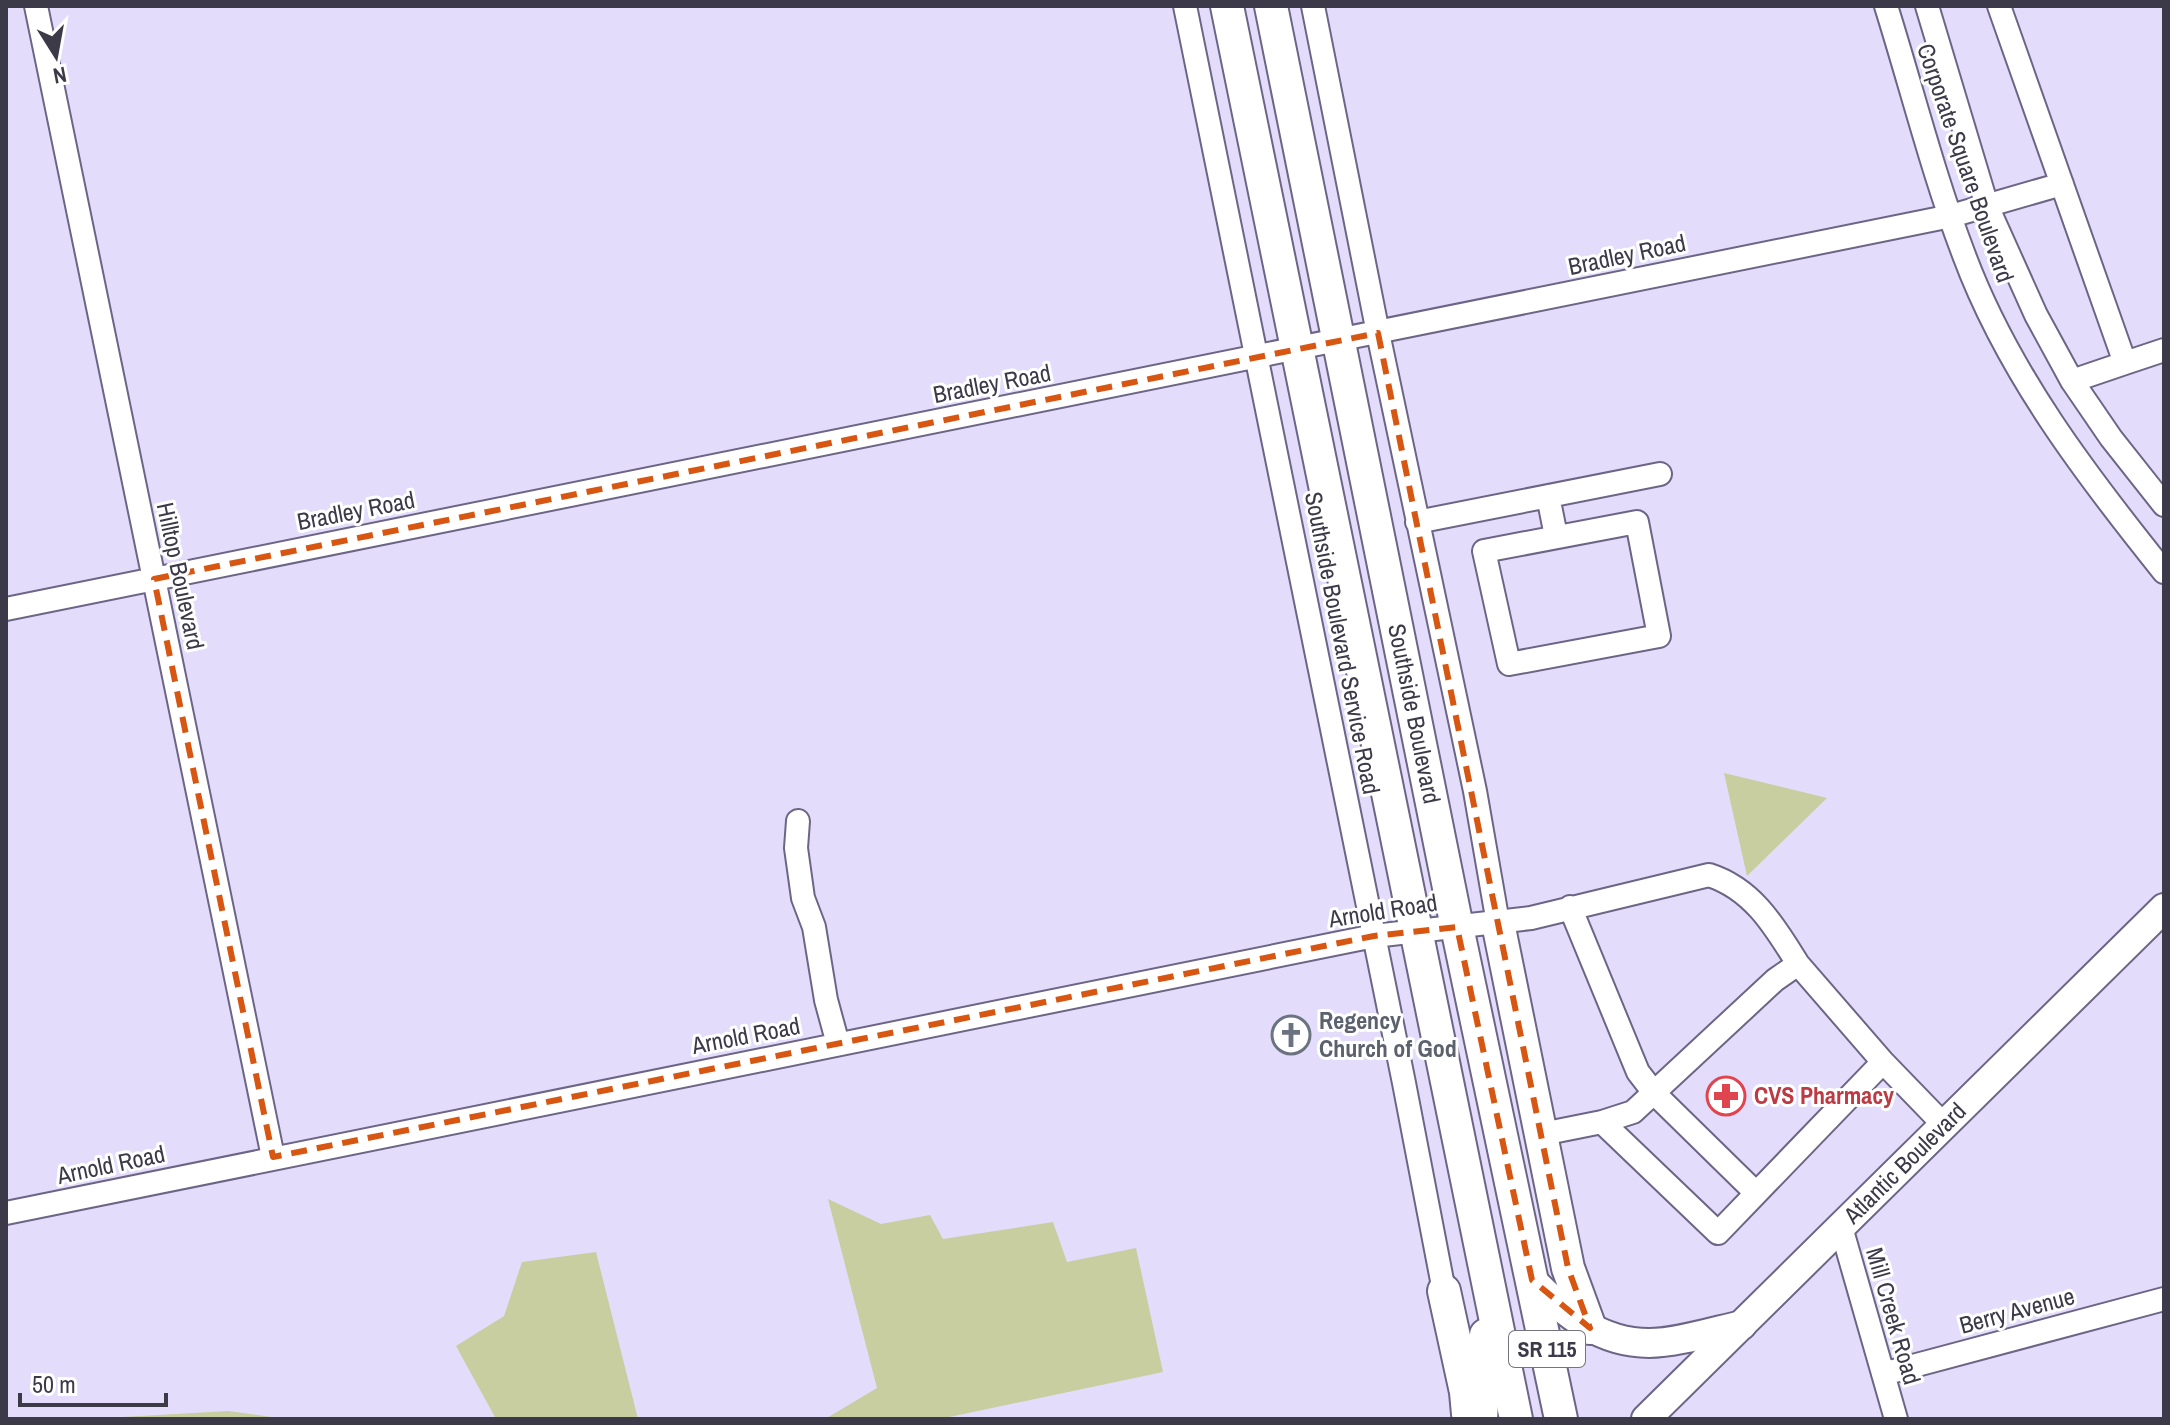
<svg xmlns="http://www.w3.org/2000/svg" width="2170" height="1425" viewBox="0 0 2170 1425" font-family="'Archivo Narrow',sans-serif">
  <style>
    .green { fill: #c8cea0 }
    .lines { fill: none; stroke-linecap: round; stroke-linejoin: round }
    .minor-casing { stroke: #6c6585; stroke-width: 26 }
    .major-casing { stroke: #6c6585; stroke-width: 32 }
    .highway-casing { stroke: #6c6585; stroke-width: 36 }
    .minor { stroke: #fff; stroke-width: 22 }
    .major { stroke: #fff; stroke-width: 28 }
    .highway { stroke: #fff; stroke-width: 32 }
    .marked { fill: none; stroke: #d75612; stroke-width: 6; stroke-dasharray: 16 10; stroke-linejoin: round }
    .labels { text-anchor: middle; stroke-width: 6; stroke-linejoin: round; paint-order: stroke }
    .shield { fill: #fff; stroke: #76747f; stroke-width: 2 }
    .shield-label { font-size: 22px; font-weight: bold; fill: #3c3948 }
    .street-label { font-size: 24px; fill: #3c3948; stroke: #fff }
    .worship-label { font-size: 24px; font-weight: bold; fill: #5b616d; stroke: #fff; text-anchor: start }
    .health-label { font-size: 24px; font-weight: bold; fill: #be3a42; stroke: #fff; text-anchor: start }
  </style>
  <rect width="100%" height="100%" fill="#e3ddfb"/>
  <path class="green" d="M1724,773L1827,798L1747,876Z
    M828,1199L881,1224L930,1215L943,1239L1053,1222L1067,1262L1136,1248L1163,1372L940,1419H825L877,1388Z
    M596,1252L638,1419H496L456,1346L504,1316L522,1262Z
    M228,1411L286,1419H87Z"/>
  <g class="lines">
    <g class="minor-casing">
      <path id="minor" d="M36,6L273,1157
        M1185,6L1404,1083L1444,1291
        M1313,6L1378,333L1475,791L1498,923
        M1886,6C1912,89 1933,174 1964,255C2008,373 2086,475 2164,572
        M1927,6L1987,206L2036,315L2072,381L2111,438L2164,505
        M1999,6L2125,363L2164,350
        M2072,381L2125,363
        M1548,496L1556,536
        M1417,522L1660,474
        M1637,522L1659,636L1509,664L1484,551Z
        M6,609L1951,216L2062,184
        M798,821L796,848L803,898L814,927L826,1000L838,1044
        M1570,907L1638,1072L1655,1094L1756,1193
        M1602,1122L1718,1233L1883,1062L1944,1125
        M1542,1134L1602,1122L1633,1112L1775,980L1798,964L1883,1062
        M6,1213L1374,936L1531,918L1709,875C1753,889 1775,927 1798,964
        M1841,1227L1896,1419
        M1883,1374L2164,1299"/>
    </g>
    <g class="major-casing">
      <g id="major">
        <path d="M1532,1280C1564,1313 1600,1343 1649,1343C1676,1343 1715,1331 1742,1325"/>
        <path id="s1" d="M1646,1419L2164,908"/>
      </g>
    </g>
    <g class="highway-casing">
      <g id="highway">
        <path d="M1227,6L1516,1419"/>
        <path id="s2" d="M1271,6L1457,927L1561,1419"/>
        <path d="M1498,923L1568,1268L1590,1328"/>
        <path d="M1444,1291L1466,1392L1468,1414"/>
        <path d="M1481,1419L1486,1335"/>
      </g>
    </g>
    <use href="#minor" class="minor"/>
    <use href="#major" class="major"/>
    <use href="#highway" class="highway"/>
  </g>
  <path class="marked" d="M1378,333L1568,1268L1590,1328L1532,1280L1457,927L1374,936L273,1157L154,579Z"/>
  <defs>
    <g id="church-ring" transform="scale(2)"><circle r="9.5" fill="#fff" stroke="#6b7280" stroke-width="1.5"/><path d="M-1.2-6h2.4v3.5h3.3v2.4h-3.3V6h-2.4V-.1h-3.3v-2.4h3.3Z" fill="#6b7280"/></g>
    <g id="pharmacy-ring" transform="scale(2)"><circle r="9.5" fill="#fff" stroke="#e0444e" stroke-width="1.5"/><path d="M-2-6h4v4h4v4h-4v4h-4v-4h-4v-4h4Z" fill="#e0444e"/></g>
  </defs>
  <g fill-rule="evenodd">
    <use href="#church-ring" x="1291" y="1035"/>
    <use href="#pharmacy-ring" x="1726" y="1096"/>
  </g>
  <g class="labels">
    <rect class="shield" x="1509" y="1331" width="76" height="36" rx="6"/>
    <g class="shield-label">
      <text x="1547" y="1357">SR 115</text>
    </g>
    <g class="street-label">
      <text transform="translate(1965 163) rotate(71)" y="8">Corporate Square Boulevard</text>
      <text transform="translate(1627 255) rotate(-12)" y="8">Bradley Road</text>
      <text transform="translate(992 384) rotate(-11)" y="8">Bradley Road</text>
      <text transform="translate(356 511) rotate(-11)" y="8">Bradley Road</text>
      <text transform="translate(180 576) rotate(78)" y="8">Hilltop Boulevard</text>
      <text transform="translate(1342 643) rotate(79)" y="8">Southside Boulevard Service Road</text>
      <text dy="8" stroke="none"><textPath href="#s2" startOffset="722">Southside Boulevard</textPath></text>
      <text transform="translate(1383 911) rotate(-9)" y="8">Arnold Road</text>
      <text transform="translate(746 1036) rotate(-11)" y="8">Arnold Road</text>
      <text dy="8" stroke="none"><textPath href="#s1" startOffset="364">Atlantic Boulevard</textPath></text>
      <text transform="translate(111 1165) rotate(-12)" y="8">Arnold Road</text>
      <text transform="translate(2017 1311) rotate(-15)" y="8">Berry Avenue</text>
      <text transform="translate(1893 1316) rotate(74)" y="8">Mill Creek Road</text>
    </g>
    <g class="worship-label">
      <text x="1319" y="1029">Regency<tspan x="1319" dy="28">Church of God</tspan></text>
    </g>
    <g class="health-label">
      <text x="1754" y="1104">CVS Pharmacy</text>
    </g>
  </g>
  <rect width="2170" height="1425" fill="none" stroke="#3c3948" stroke-width="16"/>
  <g transform="translate(56 56) rotate(169)" stroke="#ffffff" stroke-width="6" paint-order="stroke">
  <path d="M0-6L14 30L0 20L-14 30Z" fill="#3c3948"/>
  <text y="-12" font-size="22" font-weight="bold" text-anchor="middle" fill="#3c3948">N</text>
  </g>
  <path d="M20 1393v12h146v-12" fill="none" stroke="#3c3948" stroke-width="4"/>
  <text x="32" y="1393" font-size="24" fill="#3c3948" stroke="#ffffff" stroke-width="6" paint-order="stroke">50 m</text>
</svg>
